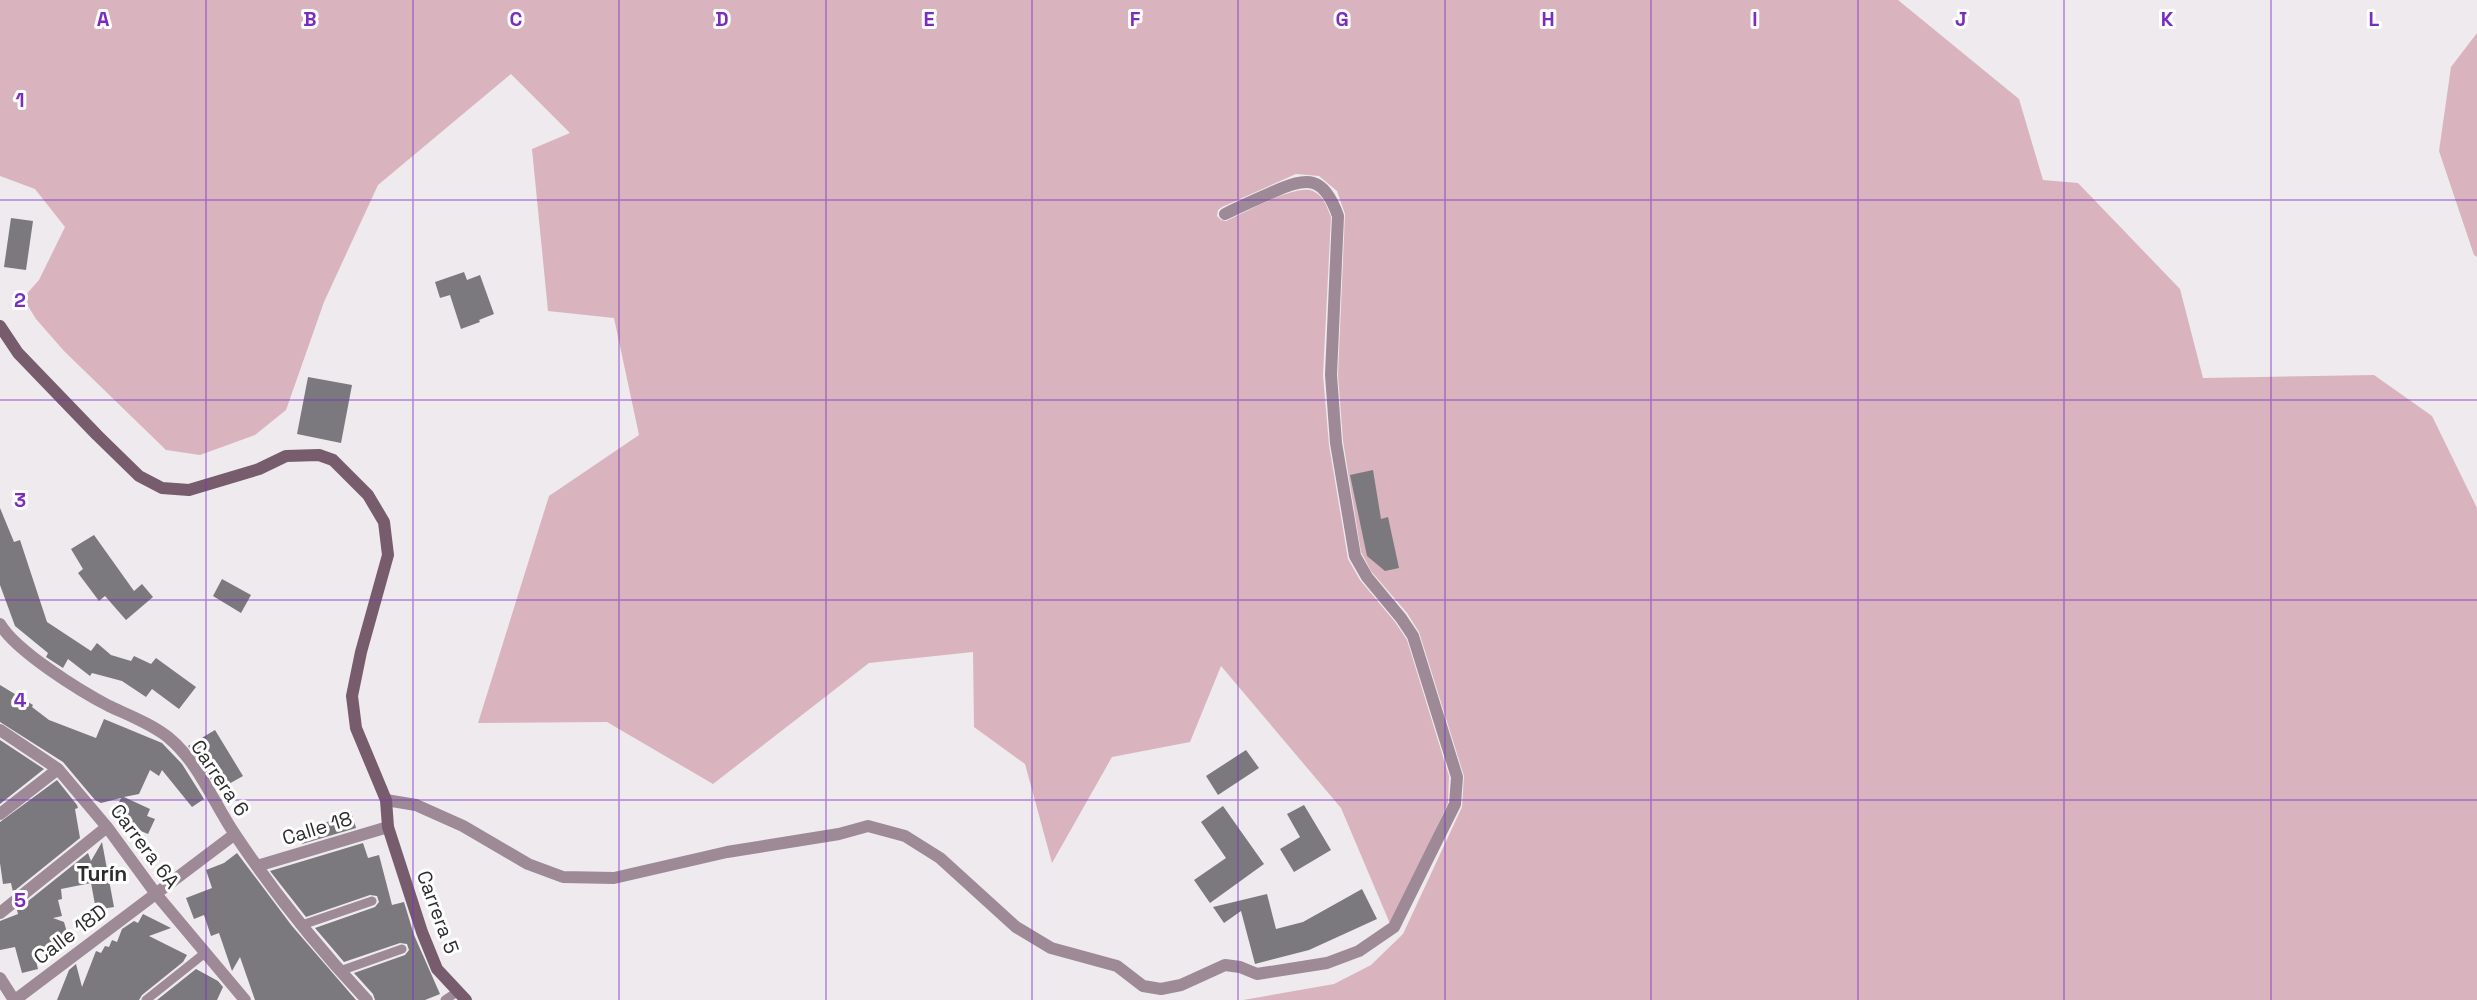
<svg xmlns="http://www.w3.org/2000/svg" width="2477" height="1000" viewBox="0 0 2477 1000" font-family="'Space Grotesk',sans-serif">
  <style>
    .green { fill: #d9b4be }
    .building { fill: #7b797e }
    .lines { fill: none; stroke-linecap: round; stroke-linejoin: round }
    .lane { stroke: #9d8a96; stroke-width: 9 }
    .street { stroke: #9d8a96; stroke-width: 12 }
    .secondary { stroke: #775c6d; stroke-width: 12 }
    .grid { fill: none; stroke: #7b2cbf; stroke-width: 1.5; stroke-opacity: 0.55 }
    .labels { text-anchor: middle; stroke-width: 6; stroke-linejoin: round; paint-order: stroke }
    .street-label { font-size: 20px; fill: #2d2c2d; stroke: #fff }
    .neighbourhood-label { font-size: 21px; font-weight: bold; fill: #2d2c2d; stroke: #fff }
    .grid-label { font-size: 20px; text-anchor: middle; font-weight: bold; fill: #7b2cbf; stroke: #fff; stroke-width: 6; stroke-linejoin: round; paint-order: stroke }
  </style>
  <rect width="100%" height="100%" fill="#eeeaee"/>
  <path class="green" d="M0,0H1898L2019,99L2043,180L2078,183L2180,289L2203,378L2374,375L2432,416L2477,508V1000H1243L1334,984L1371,965L1403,934L1462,807L1464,776L1419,632L1407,613L1371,571L1361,552L1343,441L1338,375L1345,214L1337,191L1319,176L1296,174L1222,207L1218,210L1217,216L1221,220L1226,221C1244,213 1297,183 1313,191C1324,196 1327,207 1331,217L1323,375L1329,445L1348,559L1360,580L1395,622L1407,640L1449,776L1448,803L1391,926L1341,808L1221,666L1190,742L1112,757L1052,863L1025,764L974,727L973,652L869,663L713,784L607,722L478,723L549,496L639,435L614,318L548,311L532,149L570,133L511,74L378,185L324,302L286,410L255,435L200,455L166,450L64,351L36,319L23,298L39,280L65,227L35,189L0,176Z
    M2477,33V257L2474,255L2439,151L2451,67Z"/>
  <path class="building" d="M11,218L33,221L26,270L4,267Z
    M464,272L467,280L480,275L494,314L479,320L480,322L461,329L450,295L440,298L435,282Z
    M308,377L352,385L341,443L297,434Z
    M1373,470L1381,519L1388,517L1399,568L1385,571L1367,556L1350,475Z
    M0,508L14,542L20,540L47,622L91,651L97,643L111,655L131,661L134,656L151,664L156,658L196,687L179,709L152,689L146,697L122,681L92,673L90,676L68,659L63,668L46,657L48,653L15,626L0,585Z
    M94,535L134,591L142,584L153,597L126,620L105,596L99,601L78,573L83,569L71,549Z
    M222,579L251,595L241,613L213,596Z
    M0,685L33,705L32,707L49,720L96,738L104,719L162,743L182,764L204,799L192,807L162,770L159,776L150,770L139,794L124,797L150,809L147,816L155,819L148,834L129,826L130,824L114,813L121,798L101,803L95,800L63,762L0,722Z
    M215,730L243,776L218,790L188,746Z
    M0,740L44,769L0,804Z
    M1246,750L1259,768L1218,795L1206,776Z
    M57,780L77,805L78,808L75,809L80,838L13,892L11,883L3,884L0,863V822Z
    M1304,805L1331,850L1294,872L1280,849L1300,837L1287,814Z
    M1223,806L1264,864L1210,903L1194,880L1226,858L1201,822Z
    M351,811L356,828L302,844L298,830L334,820L333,816Z
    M102,842L114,907L96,910L91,883L61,889L62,899L58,900L62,916L53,918L64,922L70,943L34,952L38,969L22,973L15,947L0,950V921L18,914L17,910L88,853L91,861Z
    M363,843L368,858L379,855L392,905L404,902L414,935L440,994L425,1000H375L373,994L354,973L405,955L409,950L407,944L400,943L344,962L315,928L375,907L379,902L377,896L370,895L306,917L270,871Z
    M237,853L292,926L356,1000H255L240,957L232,971L219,933L211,936L204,915L194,919L186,898L212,888L206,870L224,863Z
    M1362,889L1377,919L1309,950L1255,964L1241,911L1224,923L1213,907L1267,894L1276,929L1303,922Z
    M143,914L171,928L149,936L187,955L183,962L142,995L139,1000H57L69,970L76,964L82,987L96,951L101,953L105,946L109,947L112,940L117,942L122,929L134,921L138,923Z
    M196,969L218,981L223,987L217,1000H157Z"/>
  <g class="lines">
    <path class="lane" d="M302,925L372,901
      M340,971L402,949
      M146,1000L205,953
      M445,1000L457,992"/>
    <path class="street" d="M0,624C16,651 80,691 109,706C128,715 152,724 169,738C199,763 214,804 236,836C275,894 319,949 367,1000
      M0,730L58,769L107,827L156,894L245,1000
      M386,800L416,805L463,826L528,864L563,877L614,878L727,852L839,834L868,826L905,836L940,858L1016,927L1051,948L1117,966L1143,986L1161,989L1181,985L1225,965L1240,967L1257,974L1327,963L1359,951L1394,927L1455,804L1457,777L1413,636L1401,618L1367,577L1355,556L1336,443L1331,375L1338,216C1324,176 1308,176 1273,192C1257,199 1241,206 1225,214
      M0,814L58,769
      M257,866L388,827
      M0,913L107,827
      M0,978L14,1000
      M15,1000L235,834"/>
    <path class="secondary" d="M0,326L18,353L97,435L139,476L162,488L189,490L259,469L286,456L319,455L333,460L368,495L384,522L388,555L361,652L352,696L356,728L386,800L388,827L422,932L437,969L466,1000"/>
  </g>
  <path class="grid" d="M206,0V1000M413,0V1000M619,0V1000M826,0V1000M1032,0V1000M1238,0V1000M1445,0V1000M1651,0V1000M1858,0V1000M2064,0V1000M2271,0V1000M0,200H2477M0,400H2477M0,600H2477M0,800H2477"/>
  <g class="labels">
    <g class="street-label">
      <text transform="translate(220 778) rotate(56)" y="7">Carrera 6</text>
      <text transform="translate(317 828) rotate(-17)" y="7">Calle 18</text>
      <text transform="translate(145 846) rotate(53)" y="7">Carrera 6A</text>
      <text transform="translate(438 912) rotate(70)" y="7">Carrera 5</text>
      <text transform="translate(70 934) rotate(-37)" y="7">Calle 18D</text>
    </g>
    <g class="neighbourhood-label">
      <text x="102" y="881">Turín</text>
    </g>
  </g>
  <g class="grid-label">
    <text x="103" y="26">A</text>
    <text x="310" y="26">B</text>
    <text x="516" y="26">C</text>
    <text x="722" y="26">D</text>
    <text x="929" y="26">E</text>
    <text x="1135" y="26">F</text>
    <text x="1342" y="26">G</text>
    <text x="1548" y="26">H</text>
    <text x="1755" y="26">I</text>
    <text x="1961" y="26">J</text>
    <text x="2167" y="26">K</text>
    <text x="2374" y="26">L</text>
    <text x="20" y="107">1</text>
    <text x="20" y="307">2</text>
    <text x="20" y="507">3</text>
    <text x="20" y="707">4</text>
    <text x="20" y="907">5</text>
  </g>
</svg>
